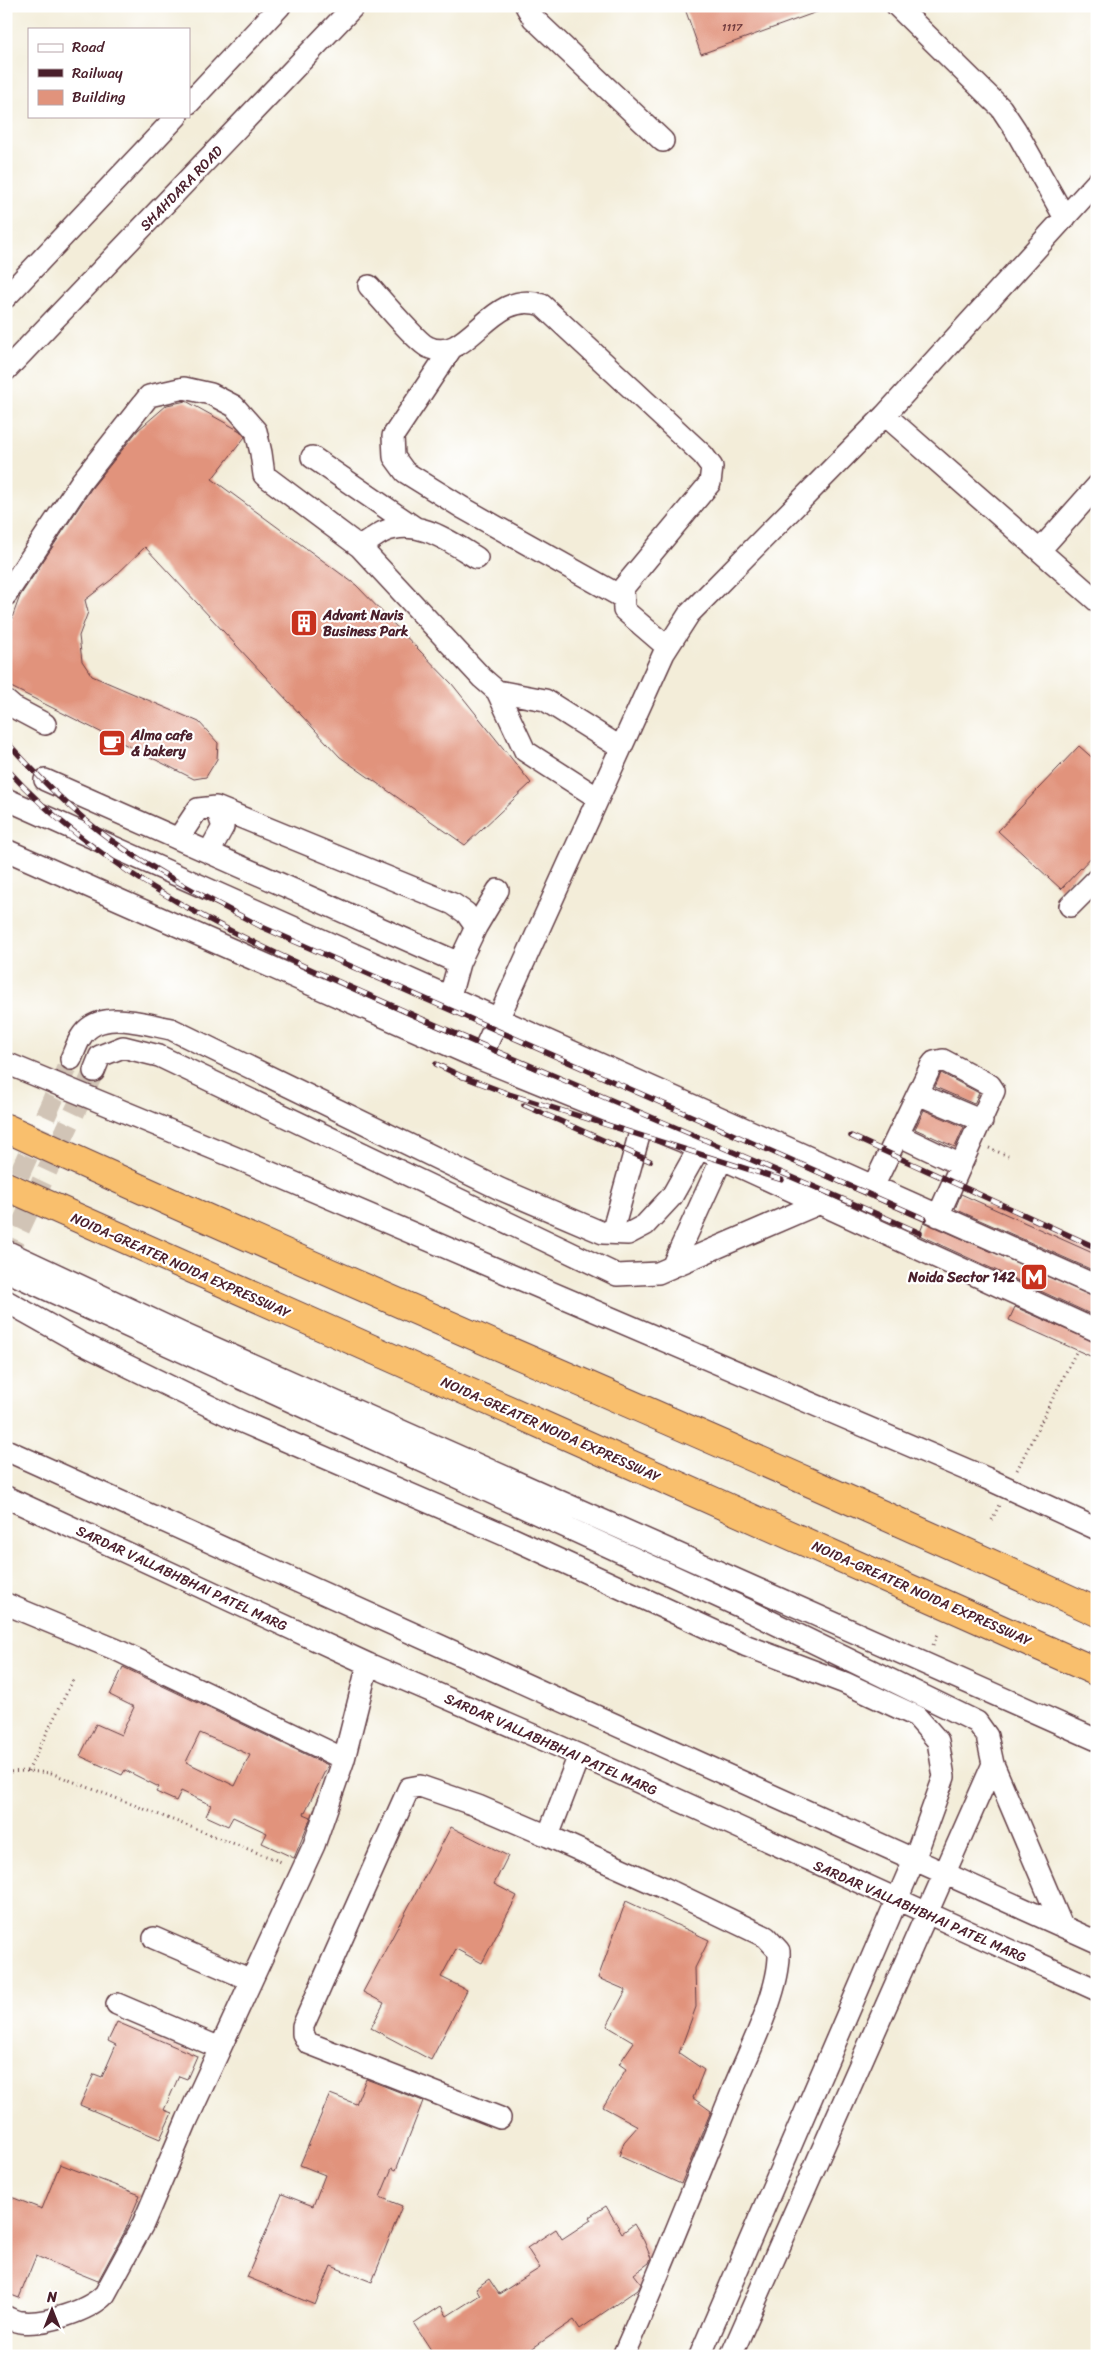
<svg xmlns="http://www.w3.org/2000/svg" width="1103" height="2362" viewBox="0 0 1103 2362" font-family="Sriracha,sans-serif">
  <style>
    .building { fill: #e1937c; fill-rule: evenodd }
    .lines { fill: none; stroke-linecap: round; stroke-linejoin: round }
    .minor-tunnel { stroke: #d1c4b6; stroke-width: 21; stroke-dasharray: 21 11; stroke-linecap: butt }
    .minor-casing { stroke: #633e45; stroke-width: 24 }
    .highway-casing { stroke: #633e45; stroke-width: 30 }
    .path { stroke: #633e45; stroke-width: 3; stroke-dasharray: 1 4; stroke-linecap: butt }
    .minor { stroke: #fff; stroke-width: 21 }
    .highway { stroke: #f9bf6d; stroke-width: 28 }
    .rail-casing { stroke: #4a1f2b; stroke-width: 5.5 }
    .rail { stroke: #fff; stroke-width: 4; stroke-dasharray: 11; stroke-linecap: butt }
    .labels { text-anchor: middle; stroke-width: 4.5; stroke-linejoin: round; paint-order: stroke }
    .number-label { font-size: 11px; fill: #703c3f }
    .street-label { font-size: 14px; fill: #4a1f2b; stroke: #fff }
    .poi-label { font-size: 14px; font-weight: bold; fill: #4a1f2b; stroke: #fff; text-anchor: start }
  </style>
  <rect width="100%" height="100%" fill="#fff"/>
  <filter id="ink" filterUnits="userSpaceOnUse"><feTurbulence type="fractalNoise" baseFrequency=".02" numOctaves="2"/><feDisplacementMap in="SourceGraphic" scale="10" xChannelSelector="R" yChannelSelector="G"/><feConvolveMatrix kernelMatrix="1 2 1 2 8 2 1 2 1" color-interpolation-filters="sRGB"/></filter>
  <filter id="wash" filterUnits="userSpaceOnUse"><feTurbulence type="fractalNoise" baseFrequency=".0096" numOctaves="4" result="noise"/><feDisplacementMap in="SourceGraphic" scale="20" xChannelSelector="R" yChannelSelector="G"/><feGaussianBlur stdDeviation="1.12" result="paint"/><feColorMatrix in="noise" values="0 0 0 0 0 0 0 0 0 0 0 0 0 0 0 0 0 1.4 0 .05"/><feComposite in="paint" operator="in"/></filter>
  <g filter="url(#wash)">
    <rect width="100%" height="100%" fill="#f3edd9"/>
    <g id="blocks">
      <path class="building" d="M684,6H825V9L701,54Z
        M186,401L240,431L245,437L212,479L356,585L452,684L531,783L465,845L340,757L145,547L111,580L85,600L88,612L79,636L82,661L92,676L199,722L218,743L217,759L206,777L194,779L11,687L6,672V634L20,596L91,489L138,430L167,405Z
        M1079,746L1097,762V851L1061,889L998,831Z
        M941,1073L979,1093L974,1104L935,1087Z
        M924,1110L964,1127L955,1147L915,1129Z
        M961,1194L1097,1255V1272L955,1209Z
        M924,1222L1097,1298V1317L919,1235Z
        M1015,1307L1097,1343V1359L1009,1320Z
        M123,1667L328,1765L304,1814L311,1817L294,1858L262,1843L267,1833L233,1817L228,1826L206,1816L211,1805L181,1791L176,1801L156,1792L159,1787L125,1770L122,1775L80,1756L96,1724L121,1735L134,1707L110,1695ZM200,1733L250,1755L235,1786L186,1762Z
        M451,1827L508,1856L494,1884L517,1896L482,1963L456,1949L441,1977L467,1990L431,2060L371,2028L384,2003L363,1992Z
        M626,1901L709,1940L695,1968L696,2007L679,2053L704,2070L693,2098L711,2111L681,2184L619,2156L624,2142L638,2126L603,2107L626,2069L619,2064L634,2042L607,2026L626,1990L598,1978Z
        M117,2022L197,2056L187,2079L179,2076L164,2110L172,2113L160,2139L80,2105L94,2074L102,2077L116,2045L108,2041Z
        M366,2079L423,2101L396,2170L392,2168L380,2197L402,2206L372,2282L331,2266L315,2305L247,2277L282,2194L313,2206L325,2175L300,2165L330,2094L356,2104Z
        M60,2164L140,2195L125,2231L98,2281L36,2256L19,2298L6,2293V2195L42,2209Z
        M606,2206L622,2233L634,2224L644,2241L651,2258L649,2263L634,2274L641,2283L638,2289L580,2329L574,2320L521,2356H435L414,2324L441,2306L447,2316L480,2295L476,2288L489,2279L499,2294L540,2268L527,2248L556,2229L562,2239L591,2220L589,2217Z"/>
    </g>
  </g>
  <g filter="url(#ink)">
    <use href="#blocks" fill-opacity="0" stroke="#633e45" stroke-width="1"/>
    <g class="lines">
      <path class="minor-tunnel" d="M6,1204L71,1059
        M6,1258L94,1071"/>
      <g class="minor-casing">
        <path id="minor" d="M526,6L533,18L663,141
          M897,6L1001,108L1015,129L1065,218
          M189,103L280,6
          M369,286C379,297 418,343 428,347C468,366 491,287 542,305L703,455L712,467L710,483L623,588L624,610L667,647
          M6,297L177,116
          M451,349L393,436L394,457L405,472L463,508L622,597
          M6,370L354,6
          M885,415L1097,601
          M312,457L414,527
          M360,547C368,542 375,536 383,532C417,517 449,541 477,558
          M1040,550L1097,486
          M6,595L81,482L149,396L184,388L211,394L234,406L256,431L261,453L264,475L360,547L482,678L497,691
          M6,701L13,707L45,724
          M45,780L459,963L450,996
          M598,798L525,751L497,691L545,700L621,748
          M6,799L1097,1286
          M216,807L453,904L466,913L476,927L459,963
          M178,839L198,809L216,807L223,827L209,852
          M6,850L480,1059L699,1148L1097,1331
          M1070,906L1097,879
          M476,927L498,890
          M71,1059C74,1052 77,1043 81,1037C99,1008 144,1024 171,1029L500,1189L603,1233L628,1234L645,1225L672,1196L699,1148
          M480,1059L664,653L689,614L885,415L1097,182
          M6,1063L241,1160L986,1478L1097,1529
          M94,1071L100,1056L123,1047L159,1056L617,1275L658,1273L820,1203
          M918,1094L982,1121
          M898,1135L961,1165
          M873,1187L931,1066L934,1062L943,1060L990,1085L994,1091L938,1216
          M612,1233L642,1125
          M6,1251L181,1333L1097,1740
          M6,1264L11,1273L743,1608L977,1722L987,1736L993,1764L731,2356
          M672,1267L722,1158
          M6,1301L79,1342L238,1420L507,1536L747,1646L845,1683L916,1716L938,1741L944,1777L914,1860L700,2356
          M6,1450L1097,1942
          M6,1497L368,1664L579,1755L1097,1990
          M6,1604L117,1650L344,1759
          M579,1755L548,1836L664,1888L766,1937L779,1951C781,1990 748,2053 733,2090C697,2179 662,2268 623,2356
          M993,1764L1062,1926
          M154,1938L251,1980
          M117,2004L220,2048
          M500,2118L308,2043L303,2034V2026L409,1788L420,1786L478,1806L548,1836
          M6,2317C11,2319 16,2322 21,2322C44,2325 89,2311 105,2294L143,2224L187,2120L314,1845L344,1759L368,1664"/>
      </g>
      <g class="highway-casing">
        <path id="highway" d="M6,1128C368,1294 736,1445 1097,1612
          M6,1186C368,1351 735,1507 1097,1672"/>
      </g>
      <path class="path" d="M989,1148L1008,1156
        M1017,1470L1077,1350
        M992,1520L999,1505
        M933,1645L938,1634
        M28,1771L73,1680
        M6,1772L28,1771L51,1773L284,1863"/>
      <use href="#minor" class="minor"/>
      <use href="#highway" class="highway"/>
      <g class="rail-casing">
        <path id="rail" d="M6,741C38,776 72,812 111,840C159,874 211,900 262,927L925,1219
          M6,768C117,891 273,952 420,1018C586,1091 754,1159 920,1233
          M436,1064L463,1077
          M456,1074L509,1094L782,1180
          M524,1105L650,1161
          M851,1136L1097,1248"/>
      </g>
      <use href="#rail" class="rail"/>
    </g>
  </g>
  <defs>
    <g id="building-square" transform="scale(1.4375)"><rect x="-9" y="-9" width="18" height="18" rx="4" fill="#c8321e" stroke="#fff"/><path d="M-4-6H4V6H1V3H-1V6H-4ZM-2.5-4.3h1.7v1.8h-1.7ZM.8-4.3h1.7v1.8H.8ZM-2.5-1h1.7V.8h-1.7ZM.8-1h1.7V.8H.8Z" fill="#fff"/></g>
    <g id="cafe-square" transform="scale(1.4375)"><rect x="-9" y="-9" width="18" height="18" rx="4" fill="#c8321e" stroke="#fff"/><path d="M-5.5-4.5H6V0H3Q3 3.5 0 3.5H-2.5Q-5.5 3.5-5.5 0ZM3-3.2v2h1.7v-2ZM-6 4.5H4V6H-6Z" fill="#fff"/></g>
    <g id="metro-square" transform="scale(1.4375)"><rect x="-9" y="-9" width="18" height="18" rx="4" fill="#c8321e" stroke="#fff"/><path d="M-5.5 5V-5H-3L0 0L3-5H5.5V5H3V-.5L0 4L-3-.5V5Z" fill="#fff"/></g>
  </defs>
  <g fill-rule="evenodd">
    <use href="#building-square" x="304" y="623"/>
    <use href="#cafe-square" x="112" y="743"/>
    <use href="#metro-square" x="1034" y="1277"/>
  </g>
  <g class="labels">
    <g class="number-label">
      <text x="732" y="31">1117</text>
    </g>
    <g class="street-label">
      <text transform="translate(181 188) rotate(-46)" y="5">SHAHDARA ROAD</text>
      <text transform="translate(181 1265) rotate(24)" y="5">NOIDA-GREATER NOIDA EXPRESSWAY</text>
      <text transform="translate(551 1429) rotate(24)" y="5">NOIDA-GREATER NOIDA EXPRESSWAY</text>
      <text transform="translate(182 1578) rotate(25)" y="5">SARDAR VALLABHBHAI PATEL MARG</text>
      <text transform="translate(922 1593) rotate(24)" y="5">NOIDA-GREATER NOIDA EXPRESSWAY</text>
      <text transform="translate(551 1744) rotate(24)" y="5">SARDAR VALLABHBHAI PATEL MARG</text>
      <text transform="translate(920 1911) rotate(24)" y="5">SARDAR VALLABHBHAI PATEL MARG</text>
    </g>
    <g class="poi-label">
      <text x="323" y="620">Advant Navis<tspan x="323" dy="16">Business Park</tspan></text>
      <text x="131" y="740">Alma cafe<tspan x="131" dy="16">&amp; bakery</tspan></text>
      <text x="1015" y="1282" text-anchor="end">Noida Sector 142</text>
    </g>
  </g>
  <rect width="1103" height="2362" fill="none" stroke="#fff" stroke-width="25"/>
  <rect x="28" y="28" width="162" height="90" fill="#ffffff" stroke="#b7a5aa"/>
  <rect x="38" y="44" width="25" height="8" fill="#ffffff" stroke="#b7a5aa"/>
  <text x="72" y="52" font-size="15" fill="#4a1f2b">Road</text>
  <rect x="38" y="69" width="25" height="8" fill="#4a1f2b" stroke="#b7a5aa"/>
  <text x="72" y="78" font-size="15" fill="#4a1f2b">Railway</text>
  <rect x="38" y="90" width="25" height="15" fill="#e1937c" stroke="#b7a5aa"/>
  <text x="72" y="102" font-size="15" fill="#4a1f2b">Building</text>
  <g transform="translate(52 2310)" stroke="#ffffff" stroke-width="4" paint-order="stroke">
  <path d="M0-4L9 19L0 12L-9 19Z" fill="#4a1f2b"/>
  <text y="-8" font-size="14" font-weight="bold" text-anchor="middle" fill="#4a1f2b">N</text>
  </g>
</svg>
